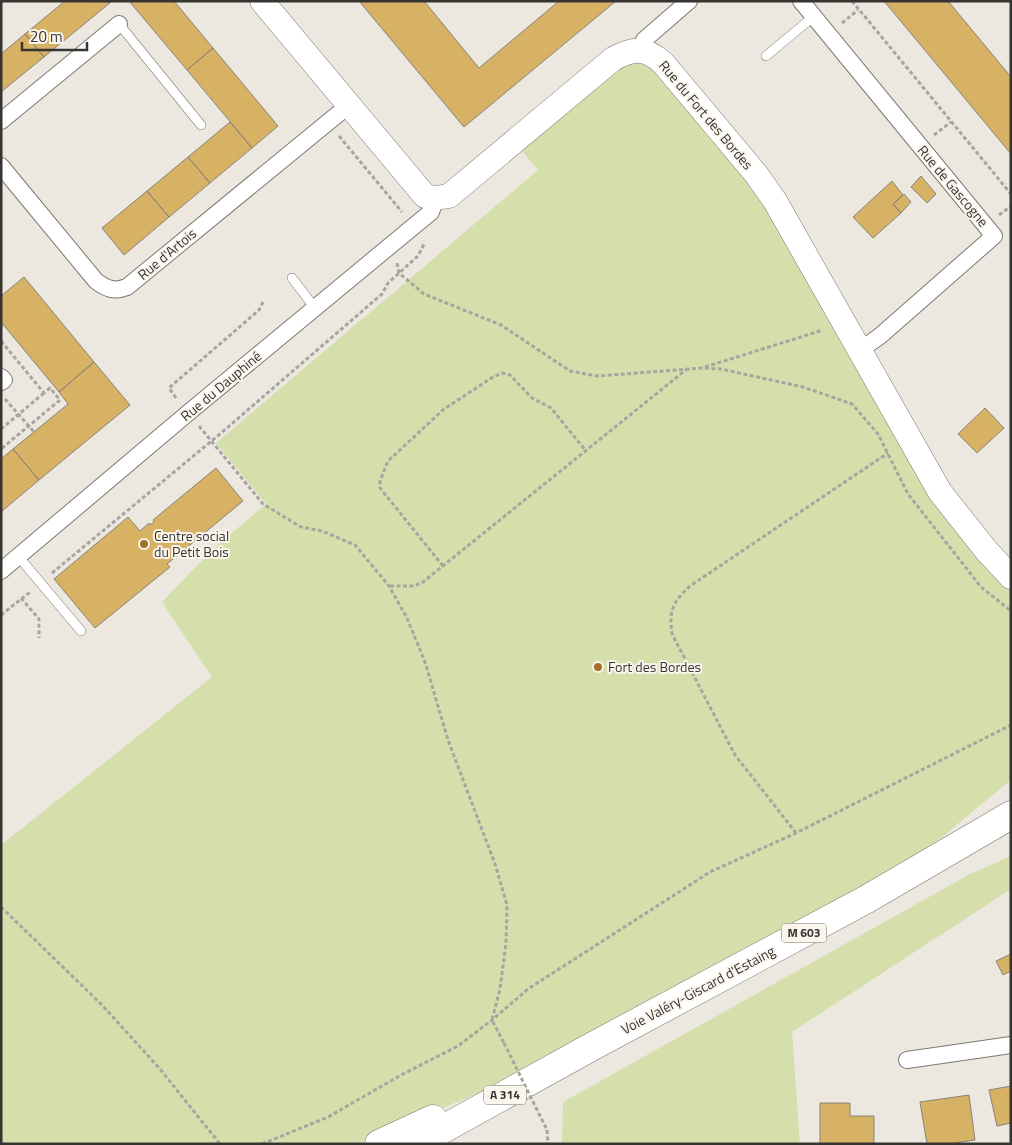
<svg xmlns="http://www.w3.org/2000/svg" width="1012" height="1145" viewBox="0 0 1012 1145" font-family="'Titillium Web',sans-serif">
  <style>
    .green { fill: #d5dfac }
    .building { fill: #d7b164; stroke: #88847c }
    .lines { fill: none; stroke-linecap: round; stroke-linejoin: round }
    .lane-casing { stroke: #7d7972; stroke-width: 10 }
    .street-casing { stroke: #7d7972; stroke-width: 18 }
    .secondary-casing { stroke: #7d7972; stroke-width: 25 }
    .highway-casing { stroke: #7d7972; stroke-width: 29 }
    .path { stroke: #a8a59f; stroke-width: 3; stroke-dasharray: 4 2.5; stroke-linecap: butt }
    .lane { stroke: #fff; stroke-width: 9 }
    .street { stroke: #fff; stroke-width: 16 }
    .secondary { stroke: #fff; stroke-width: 24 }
    .highway { stroke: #fff; stroke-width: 28 }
    .path-bridge { stroke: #a8a59f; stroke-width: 3; stroke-dasharray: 4 2.5; stroke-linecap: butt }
    .poi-dot { fill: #a5702a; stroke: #faf5ed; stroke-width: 2 }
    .labels { text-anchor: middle; stroke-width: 4; stroke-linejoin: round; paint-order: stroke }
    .shield { fill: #faf5ed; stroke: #726f6a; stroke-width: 1 }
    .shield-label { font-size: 12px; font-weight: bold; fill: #373532 }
    .street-label { font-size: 14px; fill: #373532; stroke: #faf5ed }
    .poi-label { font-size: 14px; fill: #373532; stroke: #faf5ed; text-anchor: start }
  </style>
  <rect width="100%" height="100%" fill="#ece8e0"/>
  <path class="green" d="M641,50L756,173L915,449L1011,577V780L867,899L593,1046L356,1144H1V845L212,677L162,602L213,549L266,504L216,443L538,170L514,142Z
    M1011,856V889L792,1032L800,1144H562L563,1102L970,874Z"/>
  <path class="building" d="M65,1L111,2L44,57L25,34Z
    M129,1H174L213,48L187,70Z
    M359,1H424L479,68L559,1H616L464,127Z
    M884,1H948L1011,77V154Z
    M25,34L44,57L1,92V54Z
    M213,48L278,126L252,148L187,70Z
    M230,122L252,148L210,183L188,157Z
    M188,157L210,183L169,217L147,191Z
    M921,176L936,194L927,203L911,187Z
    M892,181L903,195L893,204L901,213L873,238L853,217Z
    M147,191L169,217L124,255L102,228Z
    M904,194L911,202L901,213L893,204Z
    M24,277L94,362L59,392L1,322V296Z
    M94,362L130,405L39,480L13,449L68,404L59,392Z
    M985,408L1004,428L977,453L958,434Z
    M13,449L39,480L1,512V459Z
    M216,468L243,501L167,564L170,567L95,628L54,579L128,517L140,531L149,523L150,525L154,522L153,520Z
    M1011,954V971L1003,975L996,961Z
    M1011,1086V1123L997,1126L989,1090Z
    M969,1095L975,1140L948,1144H927L920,1102Z
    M820,1103H850V1116H874V1144H820Z"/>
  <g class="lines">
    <g class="lane-casing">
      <path id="lane" d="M119,24L201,125
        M766,56L813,17
        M292,278L315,308
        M18,556L81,631"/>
    </g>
    <g class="street-casing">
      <path id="street" d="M801,1L994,236L880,336L860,350
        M641,50L644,40L689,1
        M1,121L119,24
        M1,166L96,281C107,289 114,292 127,287L349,105
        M1,377L4,380L1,382
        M1,571L188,413L414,226L431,212L436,198
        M907,1060L1011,1045"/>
    </g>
    <g class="secondary-casing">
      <path id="secondary" d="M262,1L425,196L436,198L449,196L613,59C633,48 645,47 663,63L756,174L775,201L940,492L986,550L1011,577"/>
    </g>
    <g class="highway-casing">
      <path id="highway" d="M379,1144L433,1119
        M416,1144L593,1046L867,899L1011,815"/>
    </g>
    <path class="path" d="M852,1L1011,194
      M842,23L858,10
      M934,135L951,122
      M339,136L402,212
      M999,215L1011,206
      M397,263L399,273L424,294L501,325L570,371L597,376L702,368L721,369L803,387L852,404L878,434L908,494L981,587L1011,611
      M1,326L3,324
      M1,341L44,393L50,388L60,400L1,449
      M705,367L823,330
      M176,398L169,388L259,310L263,302
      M5,399L34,432
      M199,426L263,504L301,527L322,531L355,545L389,586L407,618L425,662L448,740L495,864L507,905L506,943L500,989L492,1020L504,1043
      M1,429L44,393
      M443,566L380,488V481L388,461L444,409L493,377L502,373L510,375L532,398L551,408L586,451
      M52,573L220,434L382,294L388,283L418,256L425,242
      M390,586H414L423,582L687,369
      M21,598L39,619V638
      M1,615L30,592
      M796,833L735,755L672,634C669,610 672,603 690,586L888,453
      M1,907L102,1005L160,1069L220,1144
      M547,1130L548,1144
      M262,1144L328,1117L401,1075L458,1046L492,1020L528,989L710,872L796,833L1011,725"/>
    <use href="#lane" class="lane"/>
    <use href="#street" class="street"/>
    <use href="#secondary" class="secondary"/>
    <use href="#highway" class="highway"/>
    <path class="path-bridge" d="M504,1043L547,1130"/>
  </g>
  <g class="poi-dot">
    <circle cx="144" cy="544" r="5"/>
    <circle cx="598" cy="667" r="5"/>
  </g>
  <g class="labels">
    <g class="shield">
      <rect x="781.5" y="923.5" width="45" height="19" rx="4"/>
      <rect x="484" y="1085.5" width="42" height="19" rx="4"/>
    </g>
    <g class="shield-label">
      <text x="804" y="937">M 603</text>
      <text x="505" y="1099">A 314</text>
    </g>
    <g class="street-label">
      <text transform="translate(706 115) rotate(50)" y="5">Rue du Fort des Bordes</text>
      <text transform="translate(953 186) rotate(50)" y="5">Rue de Gascogne</text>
      <text transform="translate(167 254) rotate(-40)" y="5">Rue d'Artois</text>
      <text transform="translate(221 386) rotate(-40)" y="5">Rue du Dauphiné</text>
      <text transform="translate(698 990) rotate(-28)" y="5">Voie Valéry-Giscard d'Estaing</text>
    </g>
    <g class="poi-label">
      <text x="154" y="541">Centre social<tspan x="154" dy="16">du Petit Bois</tspan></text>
      <text x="608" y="672">Fort des Bordes</text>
    </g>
  </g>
  <rect width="1012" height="1145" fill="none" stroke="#373532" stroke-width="5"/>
  <path d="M22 42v8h65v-8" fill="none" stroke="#373532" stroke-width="2.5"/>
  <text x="30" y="42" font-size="15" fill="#373532" stroke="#faf5ed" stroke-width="4" paint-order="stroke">20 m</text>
</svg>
